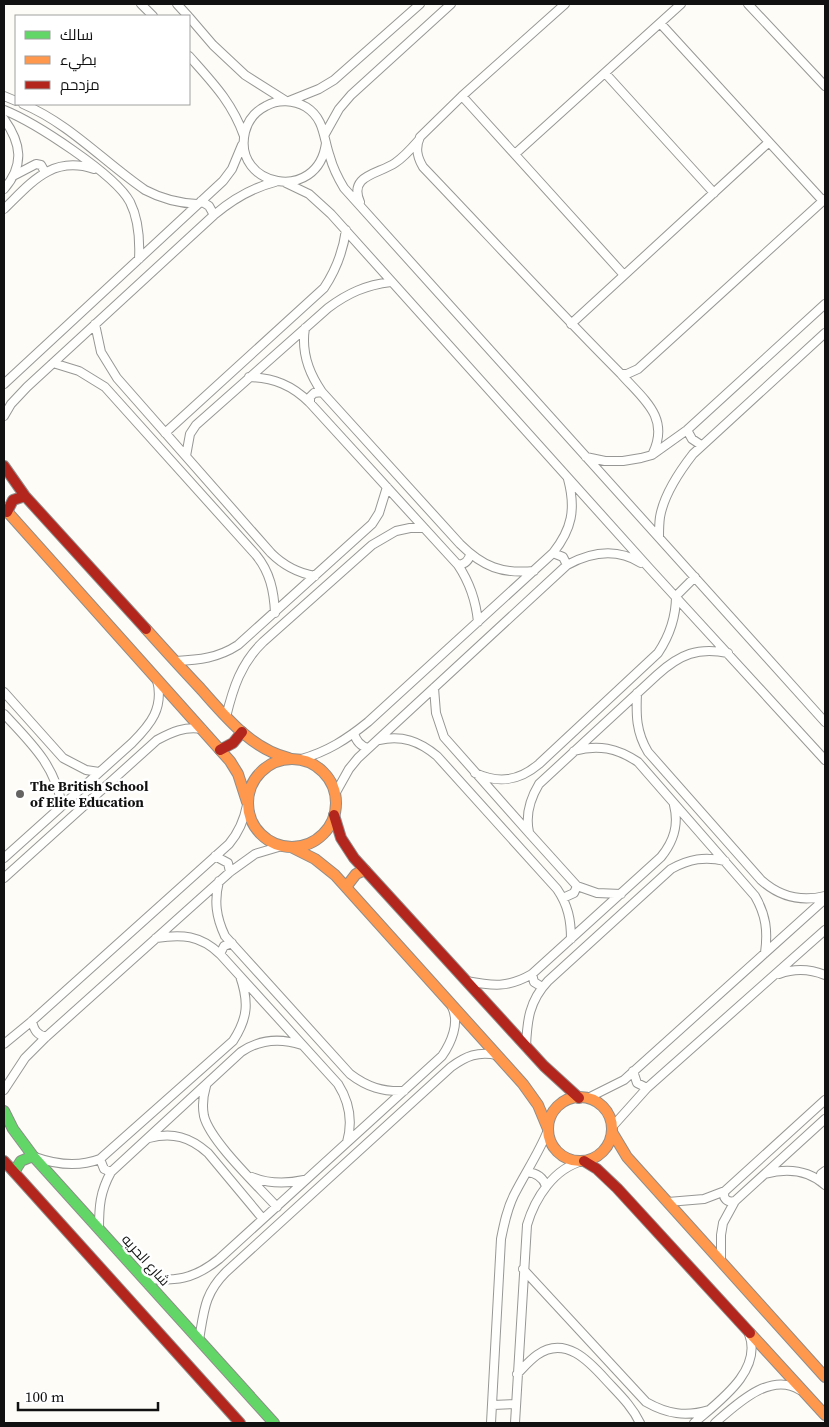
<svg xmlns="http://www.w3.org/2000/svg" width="829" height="1427" viewBox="0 0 829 1427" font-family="'Source Serif 4',Cairo,serif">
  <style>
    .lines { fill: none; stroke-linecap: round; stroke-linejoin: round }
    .street-casing { stroke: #979795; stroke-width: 10 }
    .fast-casing { stroke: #8e8d8b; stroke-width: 12 }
    .slow-casing { stroke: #8e8d8b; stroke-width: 12 }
    .jam-casing { stroke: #8e8d8b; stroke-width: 12 }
    .street { stroke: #fffffe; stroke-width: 8 }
    .fast { stroke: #63d668; stroke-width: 10 }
    .slow { stroke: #ff974d; stroke-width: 10 }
    .jam { stroke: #b3261e; stroke-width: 10 }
    .poi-dot { fill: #646362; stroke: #fff; stroke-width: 2 }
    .labels { text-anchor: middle; stroke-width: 5; stroke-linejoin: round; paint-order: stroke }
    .poi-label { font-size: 14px; font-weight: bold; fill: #111; stroke: #fff; text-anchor: start }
    .street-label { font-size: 14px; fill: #111; stroke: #fff }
  </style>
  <rect width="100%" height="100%" fill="#fdfcf7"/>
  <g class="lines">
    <g class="street-casing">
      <path id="street" d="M141,4L153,16
        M177,4L188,16
        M565,4L462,96L420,137C415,148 417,157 423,167C489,236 554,307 621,374H627L638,369L825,199
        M748,4L825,86
        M189,17L213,45L245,75L286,101
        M660,23L823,201
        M189,56C212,82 232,102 244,136
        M605,73L714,193
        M4,96L16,101
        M462,96L624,275
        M289,101L319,89L334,80L420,4
        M23,104C70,124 104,162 145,190C162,199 178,203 197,204
        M4,110C34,122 115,174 130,202C139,220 140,239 139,259
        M4,119C21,143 25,165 4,189
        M325,134L339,109L351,95L451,4
        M326,143C318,204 232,187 245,132C248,120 256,111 266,106C278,99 294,100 306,107C325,119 323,138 330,157C333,168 338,178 344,188L825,722
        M515,154L681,4
        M13,176L36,164L41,165L45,172
        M286,183L309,194L331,214L650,569L825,760
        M201,201L209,206L214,215
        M360,202C348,175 379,174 395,163C404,157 411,149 418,141
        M4,209C31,183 52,155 94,169
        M95,324L101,352L117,378L271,553C284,566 298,573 315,576
        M571,324L769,142
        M305,328C301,352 308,372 322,392L460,544C483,567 502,574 534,571
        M53,363L79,371L105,387L256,555C270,572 274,591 275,613
        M621,374C643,399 670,417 653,453
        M249,377C274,378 292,385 310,403L458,565C470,583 476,601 478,622
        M4,384L223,181L232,169L242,145
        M310,403V397L314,393L322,392
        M4,416L11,404L27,387L214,215C233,199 251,188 275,182
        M687,430L692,439L701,445
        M165,433L324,288C336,270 343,252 346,230
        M186,456L190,434L196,425L328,308C348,293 366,285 391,282
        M586,457L605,461H623L641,458L652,455L687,430L825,304
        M659,537C659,531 659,524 660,517C664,494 679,472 693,454L825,333
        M553,553L563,557L567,565
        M458,565C465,564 469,561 470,554
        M176,661C199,660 218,658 238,645L372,524L379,513L387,487
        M434,688L436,713L444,737L530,834L577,886L597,893L621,894
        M4,692L63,758L86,770L99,772
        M637,693C636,715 636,732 648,752L761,880C780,897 801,902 825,896
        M4,714C31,743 55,765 62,806
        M226,717C233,688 241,663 263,642L372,545L396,531L410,528H424
        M354,733C356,741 360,746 368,748
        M379,740C402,735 419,741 437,756L557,889C568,905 571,920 571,939
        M574,751C598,744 617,748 638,762L755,896C766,915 768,931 765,953
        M301,759C327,752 347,739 368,722L553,553C572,529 576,509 568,479
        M475,773C499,784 519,781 539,764L658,653C670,635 676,618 676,596L695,577
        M335,794L349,769L358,758L567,565C591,552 617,548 641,563
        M529,832C525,814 530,799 539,784L657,675C680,654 698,647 728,653
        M215,856L228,863L230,872
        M4,858L132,743C151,724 164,708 157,680
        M4,878L157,740C172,732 185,726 202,729
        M219,881C214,901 216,917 225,936L350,1074C367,1087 383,1092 404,1091
        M563,898L574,893L577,886
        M156,938C182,934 200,935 220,954L338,1084C350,1103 353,1121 347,1142
        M220,954L224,946L232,943
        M532,974L534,982L542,987
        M779,974C795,968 810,969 825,975
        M466,981C493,986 508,988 532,974L661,857C674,841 679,825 674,805
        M32,1021C34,1030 37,1035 46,1037
        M4,1044L32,1021L229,844C239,832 244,821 247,805
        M526,1047C527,1021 529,1001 548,981L671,869C689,859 705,856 725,861
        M633,1071L637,1083L647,1088
        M206,1086C203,1096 202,1106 204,1116C210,1141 258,1186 277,1207
        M4,1090L25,1058L46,1037L230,872L255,854L282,846
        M588,1098L624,1080L825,899
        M612,1127L647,1088L825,930
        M149,1138C173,1132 190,1137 208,1153L263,1219
        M35,1157C57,1165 79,1167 100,1159L233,1041C248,1018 249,1002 240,976
        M100,1159L104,1169L111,1172
        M527,1172C537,1173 543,1177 546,1186
        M765,1174C787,1168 808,1170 825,1185
        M252,1177C269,1184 286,1184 304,1180
        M820,1181L821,1174L825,1171
        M725,1191C722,1198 727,1203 735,1201
        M668,1202L704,1199L725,1191L825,1100
        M99,1229C99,1206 100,1192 111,1172L241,1052C260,1039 281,1038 302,1045
        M721,1261V1235L723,1223L735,1201L825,1119
        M523,1269L646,1402C667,1414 686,1417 709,1410
        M144,1279C176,1281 193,1280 219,1259L442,1056C451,1043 460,1023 452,1007
        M199,1340C204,1311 204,1294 226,1272L451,1067C466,1056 478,1051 497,1055
        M517,1374C524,1367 530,1360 537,1355C565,1335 589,1361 606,1380C619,1394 632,1406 640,1423
        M493,1405L516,1404
        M491,1423L501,1239C504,1224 507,1209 514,1195C525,1173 539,1153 548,1130
        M515,1423L527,1225C535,1198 554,1168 583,1161
        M694,1423C718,1402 763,1371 749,1334
        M715,1423C736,1405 770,1371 800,1390"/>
    </g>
    <g class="fast-casing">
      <path id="fast" d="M4,1111L13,1129L33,1156L274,1423
        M14,1172L21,1161L33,1156"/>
    </g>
    <g class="slow-casing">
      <path id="slow" d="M4,508L230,761L238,774L247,802
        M146,629C164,649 182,669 200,688C225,716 251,749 289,758
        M248 803a44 44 0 1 1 88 0a44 44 0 1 1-88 0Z
        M291,847L315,859L335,875L523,1084L538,1105L548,1129
        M346,887L356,874L365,870
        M548 1129a32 32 0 1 1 64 0a32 32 0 1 1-64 0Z
        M612,1132L627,1157L825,1377
        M750,1333L825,1415"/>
    </g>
    <g class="jam-casing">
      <path id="jam" d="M4,466L25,496L146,629
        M7,512L13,500L25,496
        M220,750L233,743L242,732
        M334,815L341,838L354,858L544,1066L579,1098
        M4,1161L240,1423
        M584,1161L597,1169L617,1188L750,1333"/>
    </g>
    <use href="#street" class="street"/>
    <use href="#fast" class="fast"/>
    <use href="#slow" class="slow"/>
    <use href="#jam" class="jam"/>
  </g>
  <circle class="poi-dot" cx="20" cy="794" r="5"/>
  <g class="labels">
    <g class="poi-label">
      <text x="30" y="791">The British School<tspan x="30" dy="16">of Elite Education</tspan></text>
    </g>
    <g class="street-label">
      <text transform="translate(146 1260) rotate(48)" y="5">شارع الحريه</text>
    </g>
  </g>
  <rect width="829" height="1427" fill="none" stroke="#111111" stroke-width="10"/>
  <rect x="15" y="15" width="175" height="90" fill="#ffffff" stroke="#a0a0a0"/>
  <rect x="25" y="31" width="25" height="8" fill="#63d668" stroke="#a0a0a0"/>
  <text x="60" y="40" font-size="15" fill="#111111">سالك</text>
  <rect x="25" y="56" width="25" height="8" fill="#ff974d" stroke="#a0a0a0"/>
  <text x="60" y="65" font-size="15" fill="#111111">بطيء</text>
  <rect x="25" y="81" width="25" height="8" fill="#b3261e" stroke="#a0a0a0"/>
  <text x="60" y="90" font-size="15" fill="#111111">مزدحم</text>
  <path d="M18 1402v8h140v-8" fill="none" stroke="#111111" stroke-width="2.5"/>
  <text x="25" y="1402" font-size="15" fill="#111111" stroke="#ffffff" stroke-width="4" paint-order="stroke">100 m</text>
</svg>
